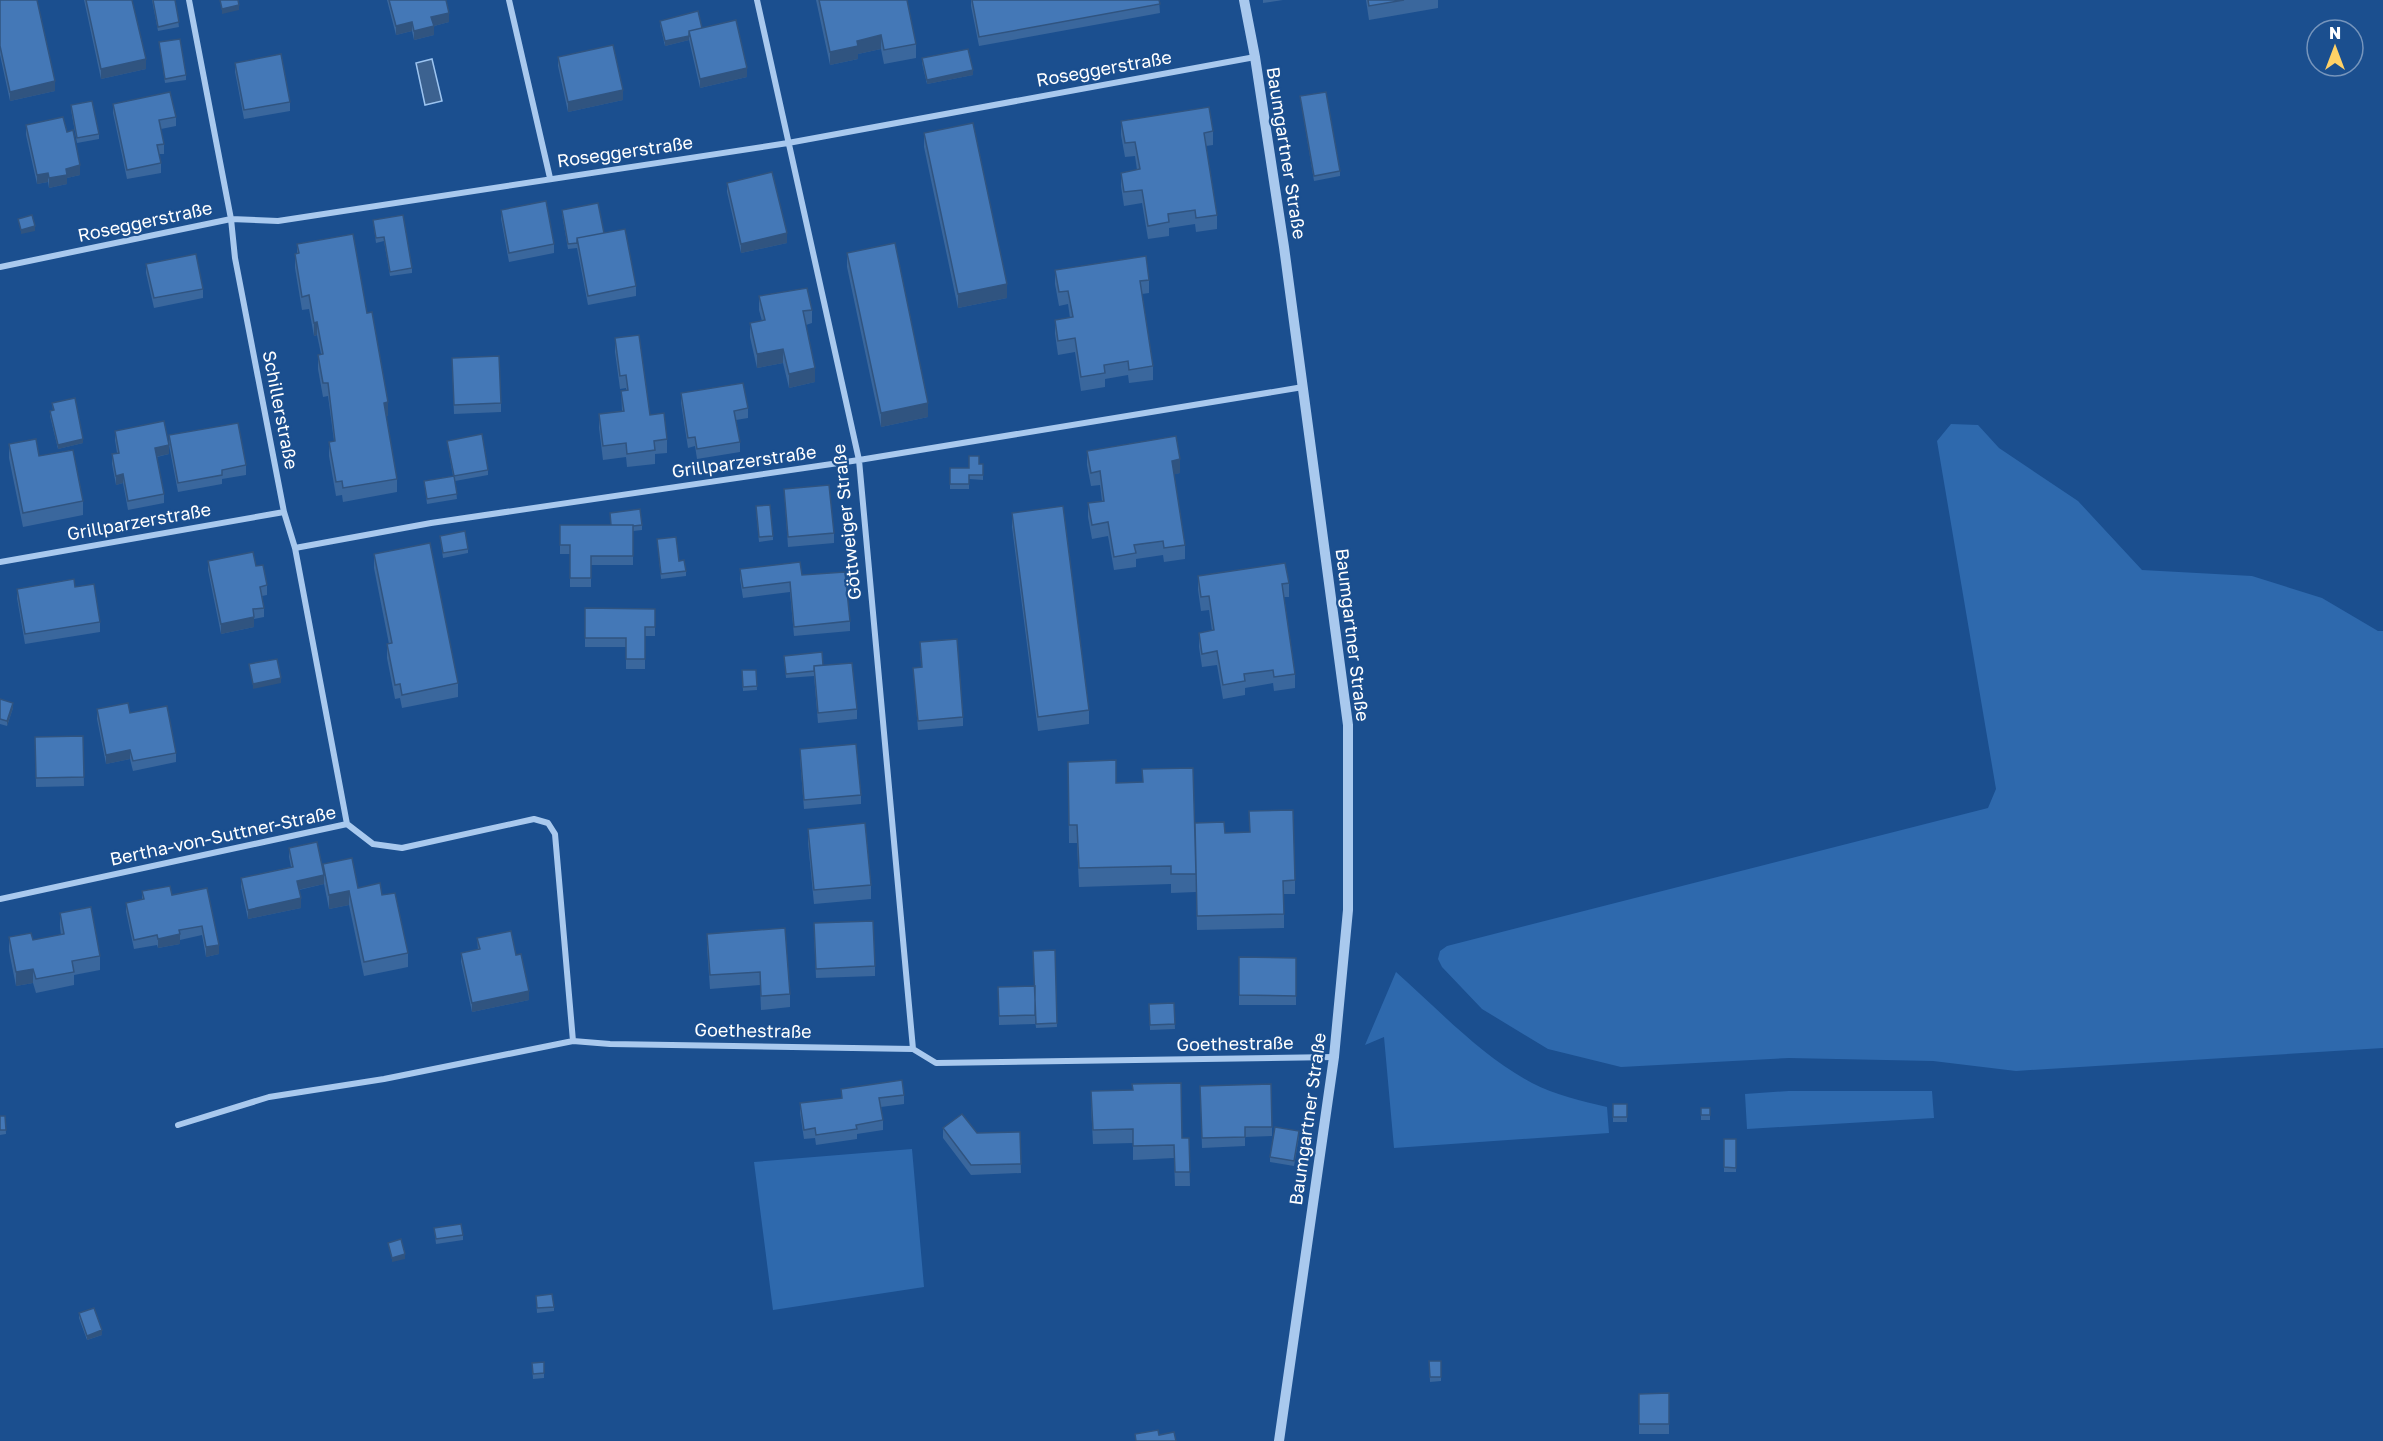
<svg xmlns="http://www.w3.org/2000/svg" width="2383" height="1441" viewBox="0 0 2383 1441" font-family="'Golos Text',sans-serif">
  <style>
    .green { fill: #2e69ad }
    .water { fill: #3c6290; stroke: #9cc4f0; stroke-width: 1.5 }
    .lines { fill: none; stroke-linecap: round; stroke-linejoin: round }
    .minor { stroke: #a9c9ee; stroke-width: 6 }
    .tertiary { stroke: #a9c9ee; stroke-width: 10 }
    .wall { fill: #3a679d }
    .shaded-wall { fill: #305480 }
    .building { fill: #4478b7; stroke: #305480; stroke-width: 1.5 }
    .labels { text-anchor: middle; stroke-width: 4.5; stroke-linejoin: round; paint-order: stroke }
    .street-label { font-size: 18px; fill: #fff; stroke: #1b4f8f }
  </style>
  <rect width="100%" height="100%" fill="#1b4f8f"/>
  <path class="green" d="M1951,424L1978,425L1999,448L2078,501L2142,570L2252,576L2322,598L2378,631H2383V1048L2016,1071L1933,1061L1789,1058L1621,1067L1548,1049L1482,1009L1442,967L1438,959L1440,951L1447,946L1988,808L1996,789L1937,441Z
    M1396,972C1439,1010 1481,1056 1532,1083C1555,1095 1582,1101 1607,1107L1609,1133L1394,1148L1384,1037L1365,1045Z
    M1789,1091H1932L1934,1118L1747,1129L1745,1094Z
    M912,1149L924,1287L773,1310L754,1162Z"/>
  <path class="water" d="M432,59L442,101L425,105L416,63Z"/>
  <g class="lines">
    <path class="minor" d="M189,0L231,219L235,258L284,512L295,548L347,824
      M509,0L550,178
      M757,0L859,460L913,1049
      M0,267L231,219L278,221L788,143L1255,57
      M295,548L431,523L859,460L1303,387
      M0,562L284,512
      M0,899L347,824L373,844L402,848L534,819L548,823L555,834L573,1041
      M178,1125L269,1097L384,1079L573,1041L610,1044L913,1049L936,1063L1334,1057"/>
    <path class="tertiary" d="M1244,0L1255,57L1284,247L1348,725V910L1334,1057L1279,1441"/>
  </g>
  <path class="wall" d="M0,0L55,91L10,101L0,55Z
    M84,0H132L146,69L101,79Z
    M152,0H175L179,27L158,31Z
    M387,0H446L449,22L434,26V35L414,40L412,31L396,35Z
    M816,0H907L916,44V58L884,64L881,49L858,54V59L830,65Z
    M971,0H1159L1160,13L979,46L971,6Z
    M1263,0H1283L1263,3Z
    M1366,0H1438V8L1369,20Z
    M660,21L702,28L747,77L700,88L689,40L665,46L660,25Z
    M159,42L186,75V80L165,83Z
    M558,57L623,100L568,112L558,66Z
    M922,58L973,75L927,84L922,63Z
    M235,63L290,102V111L244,119L235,72Z
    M1300,96L1340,171V176L1314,181Z
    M113,104L176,117V126L161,129L164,144V154H159L161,163V173L127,179L113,113Z
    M71,105L99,134V139L77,143L71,110Z
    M1121,121L1213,131V145L1206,146L1217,215V229L1196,232L1195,224L1169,228V236L1148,239L1142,203L1124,206L1121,186V173L1137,170L1135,156L1125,157L1121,135Z
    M26,125L67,132L80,175L67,178V184L49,188L48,182L37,184L26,135Z
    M924,133L1007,298L958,308L924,147Z
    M727,183L787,243L741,253L727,192Z
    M501,210L554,244V253L509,262L501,219Z
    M562,210L604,233L636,286V296L588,305L577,248L568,249L562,214Z
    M373,220L412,268V273L390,276L384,241L376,243Z
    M297,244L367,313L388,416H386L397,479V492L343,502L342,495L336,496L329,456V442L334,441L328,396L323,397L318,369V355L321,354L317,335L314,336L309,309L302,310L295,268V254H297Z
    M847,253L928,417L881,427L847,267Z
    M146,264L203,289V298L154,308L146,273Z
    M1055,270L1149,280V293L1142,294L1153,366V380L1129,383L1128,375L1105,379V387L1081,391L1075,352L1058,355L1055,334V320L1070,318L1068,304L1059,306L1055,284Z
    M759,296L812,310V323L806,325L815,382L789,388L783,363L757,368L750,337V323L762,321L759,310Z
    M615,338L650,415L667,439V453L655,454V464L627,467L626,457L603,460L599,428V414L622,411L621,391H626V388L620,389L615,352Z
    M452,358L501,403V412L454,414Z
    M681,393L748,408V418L736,420L740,442V452L697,459L695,446L688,448L681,403Z
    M52,403L83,443L58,449L50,416V411L53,410Z
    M115,431L169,454L157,457L164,494V503L128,510L123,483L116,485L112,464V454L117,453L115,440Z
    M169,435L246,465V475L222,479V484L178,492L169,445Z
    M447,441L488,470V475L455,481L457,499L427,504L424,481L453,476Z
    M9,444L39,456L83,501V515L23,527L9,458Z
    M1087,451L1180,473L1174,474L1185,545V559L1164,562L1163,555L1136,559V567L1114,570L1108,536L1092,539L1088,517V503L1102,501L1100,485L1091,486L1087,465Z
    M979,464H983V480L969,479V489H950V468H969Z
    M784,489L834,533V543L788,547Z
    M756,511L773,536V540L759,542Z
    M610,513L642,525V530L633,531V565H591V587H570V554H560V525H611Z
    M1012,513L1089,710V724L1038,731L1012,527Z
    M440,536L468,549V553L443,558Z
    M657,539L679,561L686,571V576L661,579Z
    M374,554L458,683V697L402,708L400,698L395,699L387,658V644H389L374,568Z
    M208,561L256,566L267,585V595L262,596L264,608V617L254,619V627L221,634L208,570Z
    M740,569L802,575L850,621V631L794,636L790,592L743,598L740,579Z
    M1198,576L1289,583V597H1284L1295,674V688L1274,691L1273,683L1245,688V695L1223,699L1217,665L1202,667L1199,647V633L1212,631L1209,610L1201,611L1198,590Z
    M75,587L100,622V632L25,644L17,598V589Z
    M585,608L655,609V636H645V669H626V647H585Z
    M920,642L963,717V726L918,730L913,668L921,667Z
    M784,656L823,665L857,709V719L818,723L814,676L786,678Z
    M742,670H756L757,690L743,691Z
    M0,699L13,708L7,726L0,724Z
    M97,709L130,713L176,753V762L133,771L130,759L106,764L97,719Z
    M83,736L84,786L36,787L35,737Z
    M800,749L861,795V804L804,809L800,758Z
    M1068,762L1116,783L1195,827L1225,833L1295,880V894H1284V928L1197,930L1196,883V892L1171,893V884L1079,887L1077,843H1069Z
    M808,829L871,885V899L814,904L808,843Z
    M289,848L358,888L382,895L408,953V967L364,976L349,905L329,909L324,884L299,890L301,908L248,919L241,887V878L291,867L289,857Z
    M207,888L219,954L206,957L202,935L180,940V944L158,948L157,945L134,949L126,912V903L142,900V891L172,895Z
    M60,913L100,956V970L74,975V985L36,993L33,983L16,986L9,951V937L33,940L61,935L60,927Z
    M814,933L875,966V976L816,978Z
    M707,934L790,994V1007L761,1010L760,985L710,989L707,947Z
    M477,938L516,955L529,1000L472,1012L461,962V953L478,950Z
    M1055,950L1057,1027L1036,1028L1035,1018V1024L999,1025L998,987L1034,986Z
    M1239,957L1296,958V1005H1239Z
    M1174,1003L1175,1029L1150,1030L1149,1004Z
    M1200,1086L1272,1127V1136L1245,1137V1146L1202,1148Z
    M841,1089L904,1095V1104L881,1107L883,1120V1130L857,1134V1139L816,1145L815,1138L804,1139L800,1113V1103L841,1098Z
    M1613,1104H1627V1122H1613Z
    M1091,1105L1182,1138H1189L1190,1186H1175L1174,1158L1133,1160V1143L1093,1144Z
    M1701,1108H1710V1120H1701Z
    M0,1116H5L6,1134L0,1135Z
    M943,1128L977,1133L1020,1132L1021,1173L971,1175L943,1138Z
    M1299,1136L1294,1166L1270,1162V1157Z
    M1724,1139H1736V1172H1724Z
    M434,1228L463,1235V1240L436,1244Z
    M536,1296L554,1307V1311L537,1313Z
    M79,1313L102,1335L87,1340L79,1318Z
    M1429,1361L1441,1377V1381L1430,1382Z
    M532,1363L544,1373V1378L533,1379Z
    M1669,1393V1434H1639V1394Z"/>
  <path class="shaded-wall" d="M239,5V10L222,14V9Z
    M449,13V22L434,26V35L414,40V31L431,17Z
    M412,22V31L396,35V26Z
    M881,35V49L858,54V59L830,65V52L857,41Z
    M689,36V40L665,46V41Z
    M146,59V69L101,79V69Z
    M747,68V77L700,88V79Z
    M973,70V75L927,84V80Z
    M55,81V91L10,101V92Z
    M623,90V100L568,112V102Z
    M80,165V175L67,178V184L49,188V178L66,169Z
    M48,173V182L37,184V175Z
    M35,226V231L21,234V230Z
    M787,233V243L741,253V244Z
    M1007,284V298L958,308V294Z
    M317,322V335L314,336V323Z
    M783,349V363L757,368V354Z
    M815,368V382L789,388V374Z
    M388,402V416L384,417V403Z
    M928,403V417L881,427V413Z
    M83,439V443L58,449V445Z
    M169,445V454L155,457V448Z
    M1180,459V473L1172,475V461Z
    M123,474V483L116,485V476Z
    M254,617V627L221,634V624Z
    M281,678V683L253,689V684Z
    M13,703V708L7,726V721Z
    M130,750V759L106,764V755Z
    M324,875V884L297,890V881Z
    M349,891V905L329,909V895Z
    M301,898V908L248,919V910Z
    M180,934V944L158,948V939Z
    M219,945V954L206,957V947Z
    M33,969V983L16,986V972Z
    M529,991V1000L472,1012V1003Z
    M405,1254V1259L392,1262V1258Z
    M102,1330V1335L87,1340V1336Z"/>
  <path class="building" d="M0,0H37L55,81L10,92L0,46Z
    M86,0H132L146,59L101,69Z
    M153,0H175L179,22L158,27Z
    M220,0H238L239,5L222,9Z
    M389,0H446L449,13L431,17L434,26L414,31L412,22L396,26Z
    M819,0H907L916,44L884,50L881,35L857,41L858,46L830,52Z
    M972,0H1159L1160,4L979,37Z
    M1368,0H1404L1369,6Z
    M698,11L702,28L689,31V36L665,41L660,21Z
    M736,20L747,68L700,79L689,31Z
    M180,39L186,75L165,79L159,42Z
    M613,45L623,90L568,102L558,57Z
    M968,49L973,70L927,80L922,58Z
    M281,54L290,102L244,110L235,63Z
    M170,92L176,117L159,120L164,144L157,145L161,163L127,170L113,104Z
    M1326,92L1340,171L1314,176L1300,96Z
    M92,101L99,134L77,138L71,105Z
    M1209,107L1213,131L1204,133L1217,215L1196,218L1195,210L1168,214L1169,222L1148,226L1142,190L1124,192L1121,173L1140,169L1135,142L1125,143L1121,121Z
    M63,117L67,132L73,130L80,165L66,169L67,175L49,178L48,173L37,175L26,125Z
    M973,123L1007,284L958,294L924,133Z
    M772,172L787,233L741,244L727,183Z
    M546,201L554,244L509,253L501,210Z
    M598,203L604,233L577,238V243L568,244L562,210Z
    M32,215L35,226L21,230L18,219Z
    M403,215L412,268L390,272L384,237L376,238L373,220Z
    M625,229L636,286L588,296L577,238Z
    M353,234L367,313L372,312L388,402L384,403L397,479L343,488L342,481L336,482L329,442L335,441L328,383H323L318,355L323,354L317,322L314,323L309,295L302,297L295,254L299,253L297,244Z
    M895,243L928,403L881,413L847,253Z
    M196,254L203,289L154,298L146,264Z
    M1146,256L1149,280L1140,281L1153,366L1129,370L1128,361L1104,365L1105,373L1081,377L1075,338L1058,341L1055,320L1073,317L1068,291L1059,292L1055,270Z
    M807,288L812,310L803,311L815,368L789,374L783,349L757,354L750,323L765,320L759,296Z
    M639,335L650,415L664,413L667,439L654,441L655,450L627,454L626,443L603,446L599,414L624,411L621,391L628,390L626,375L620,376L615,338Z
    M499,356L501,403L454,405L452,358Z
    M743,383L748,408L734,411L740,442L697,449L695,437L688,438L681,393Z
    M75,398L83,439L58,445L50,411L54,410L52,403Z
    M164,421L169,445L155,448L164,494L128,501L123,474L116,476L112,454L119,453L115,431Z
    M238,423L246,465L222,470V475L178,483L169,435Z
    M482,434L488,470L454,476L447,441Z
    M1176,436L1180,459L1172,461L1185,545L1164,548L1163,541L1134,545L1136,553L1114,557L1108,522L1092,525L1088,503L1104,501L1100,471L1091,473L1087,451Z
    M36,439L39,456L73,450L83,501L23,513L9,444Z
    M969,456H979V464H983V475H969V484H950V468H969Z
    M454,476L457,494L427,499L424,481Z
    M829,485L834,533L788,537L784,489Z
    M770,505L773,536L759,537L756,506Z
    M1063,506L1089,710L1038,717L1012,513Z
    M640,509L642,525L633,526V525H611L610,513Z
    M560,525H633V556H591V578H570V545H560Z
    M465,531L468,549L443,553L440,536Z
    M676,537L679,561L684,560L686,571L661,574L657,539Z
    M430,543L458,683L402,695L400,684L395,685L387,644L392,643L374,554Z
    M253,552L256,566L263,565L267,585L260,587L264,608L253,609L254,617L221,624L208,561Z
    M800,562L802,575L845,572L850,621L794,627L790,582L743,588L740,569Z
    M1285,563L1289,583L1282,584L1295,674L1274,677L1273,670L1244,674L1245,681L1223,685L1217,651L1202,654L1199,633L1214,630L1209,596L1201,597L1198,576Z
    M74,579L75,587L94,584L100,622L25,634L17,589Z
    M585,608L655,609V627H645V659H626V638H585Z
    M957,639L963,717L918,721L913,668L922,667L920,642Z
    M822,652L823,665L814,666V671L786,674L784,656Z
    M277,659L281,678L253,684L249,664Z
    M852,663L857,709L818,713L814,666Z
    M742,670H756L757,686L743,687Z
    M0,699L13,703L7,721L0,719Z
    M128,703L130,713L167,706L176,753L133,761L130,750L106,755L97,709Z
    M83,736L84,777L36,778L35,737Z
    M856,744L861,795L804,800L800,749Z
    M1116,760V783L1143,782L1142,769L1193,768L1196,874H1171V866L1079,868L1077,825H1069L1068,762Z
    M1293,810L1295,880L1283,881L1284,914L1197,916L1195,823L1224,822L1225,833L1250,832L1249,811Z
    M865,823L871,885L814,890L808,829Z
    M317,842L324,875L297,881L301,898L248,910L241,878L293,867L289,848Z
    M352,858L358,888L380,883L382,895L395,893L408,953L364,962L349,891L329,895L323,864Z
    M170,886L172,895L207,888L219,945L206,947L202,926L179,930L180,934L158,939L157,935L134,940L126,903L144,899L142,891Z
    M91,907L100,956L72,961L74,972L36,979L33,969L16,972L9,937L31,933L33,940L64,934L60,913Z
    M873,921L875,966L816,969L814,923Z
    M785,928L790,994L761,996L760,972L710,975L707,934Z
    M511,931L516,955L521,954L529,991L472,1003L461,953L480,949L477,938Z
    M1055,950L1057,1023L1036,1024L1033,951Z
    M1239,957L1296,958V996L1239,995Z
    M1035,986V1015L999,1016L998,987Z
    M1174,1003L1175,1024L1150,1025L1149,1004Z
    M902,1080L904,1095L879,1098L883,1120L856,1125L857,1129L816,1135L815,1128L804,1130L800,1103L842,1098L841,1089Z
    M1181,1083L1182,1138H1189L1190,1172H1175L1174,1145L1133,1146V1129L1093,1130L1091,1091L1133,1090L1132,1084Z
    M1271,1084L1272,1127H1245V1137L1202,1138L1200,1086Z
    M1613,1104H1627V1117H1613Z
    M1701,1108H1710V1115H1701Z
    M962,1114L977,1133L1020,1132L1021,1164L971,1165L943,1128Z
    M0,1116H5L6,1130H0Z
    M1275,1127L1299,1131L1294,1161L1270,1157Z
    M1724,1139H1736V1168L1724,1167Z
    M461,1224L463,1235L436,1239L434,1228Z
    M401,1239L405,1254L392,1258L388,1243Z
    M552,1294L554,1307L537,1308L536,1296Z
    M94,1308L102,1330L87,1336L79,1313Z
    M1429,1361H1441V1377H1430Z
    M544,1362V1373L533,1374L532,1363Z
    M1669,1393V1424H1639V1394Z
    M1158,1430L1159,1435L1174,1432L1176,1441H1136L1135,1434Z"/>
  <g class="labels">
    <g class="street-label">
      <text transform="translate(1104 69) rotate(-10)" y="6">Roseggerstraße</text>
      <text transform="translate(625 152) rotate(-8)" y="6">Roseggerstraße</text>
      <text transform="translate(1286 153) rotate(81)" y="6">Baumgartner Straße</text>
      <text transform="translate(145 222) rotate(-12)" y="6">Roseggerstraße</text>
      <text transform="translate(280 410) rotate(79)" y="6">Schillerstraße</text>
      <text transform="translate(744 462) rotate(-8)" y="6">Grillparzerstraße</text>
      <text transform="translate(139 522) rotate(-10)" y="6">Grillparzerstraße</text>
      <text transform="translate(847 522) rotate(-96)" y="6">Göttweiger Straße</text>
      <text transform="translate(1352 635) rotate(83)" y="6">Baumgartner Straße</text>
      <text transform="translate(223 836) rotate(-12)" y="6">Bertha-von-Suttner-Straße</text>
      <text transform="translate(753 1031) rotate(1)" y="6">Goethestraße</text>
      <text transform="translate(1235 1044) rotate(-1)" y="6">Goethestraße</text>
      <text transform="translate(1308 1119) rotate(-82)" y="6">Baumgartner Straße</text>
    </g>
  </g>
  <g transform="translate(2335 48)"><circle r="28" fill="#1b4f8f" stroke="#7695bc" stroke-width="1.5"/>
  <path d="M0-4.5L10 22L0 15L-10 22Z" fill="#ffd166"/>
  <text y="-9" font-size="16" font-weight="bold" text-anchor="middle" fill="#ffffff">N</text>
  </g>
</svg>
